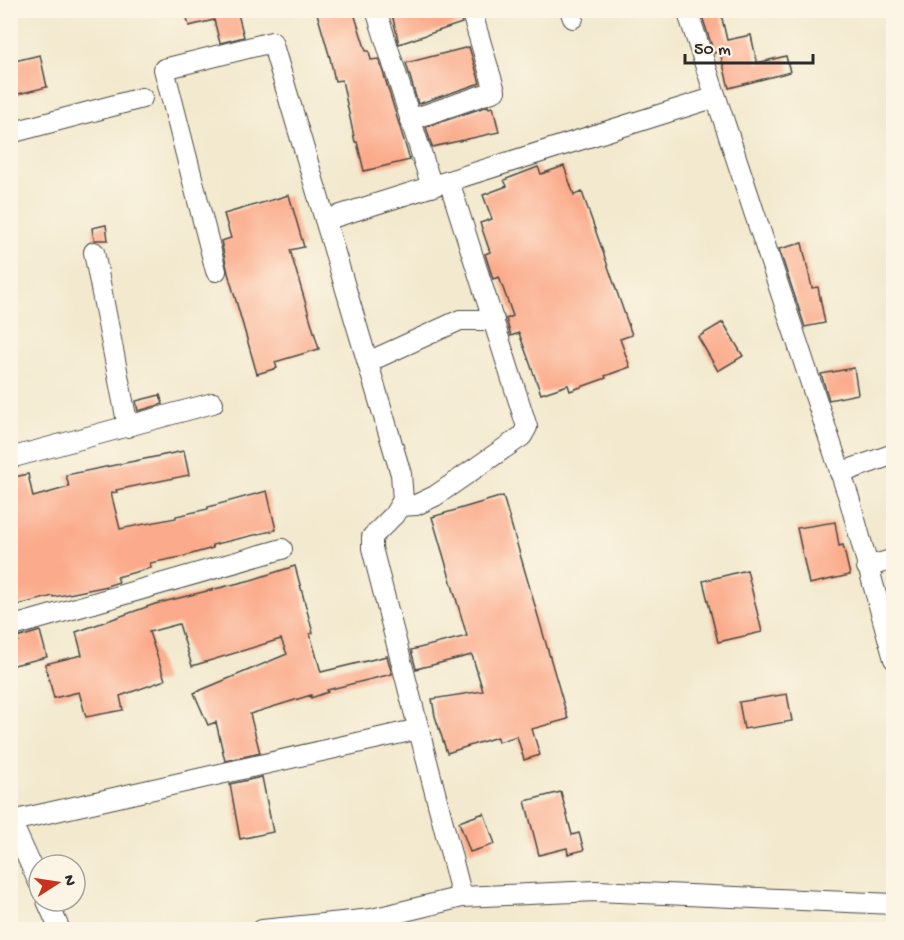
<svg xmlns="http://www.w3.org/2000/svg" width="904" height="940" viewBox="0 0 904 940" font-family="'Gochi Hand',sans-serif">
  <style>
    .building { fill: #fbab8b }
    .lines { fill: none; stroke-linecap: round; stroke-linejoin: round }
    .street-casing { stroke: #494843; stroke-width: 22 }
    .street { stroke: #fff; stroke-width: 20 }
  </style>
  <rect width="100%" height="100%" fill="#fcf5e5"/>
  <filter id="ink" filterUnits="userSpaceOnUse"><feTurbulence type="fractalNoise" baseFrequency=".0167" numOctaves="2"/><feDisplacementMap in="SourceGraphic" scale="12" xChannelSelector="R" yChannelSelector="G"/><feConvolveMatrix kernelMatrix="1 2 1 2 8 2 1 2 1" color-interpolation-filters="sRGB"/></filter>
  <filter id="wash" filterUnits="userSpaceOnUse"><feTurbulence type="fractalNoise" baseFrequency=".008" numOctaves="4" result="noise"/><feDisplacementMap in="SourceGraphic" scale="24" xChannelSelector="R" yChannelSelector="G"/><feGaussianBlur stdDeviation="1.35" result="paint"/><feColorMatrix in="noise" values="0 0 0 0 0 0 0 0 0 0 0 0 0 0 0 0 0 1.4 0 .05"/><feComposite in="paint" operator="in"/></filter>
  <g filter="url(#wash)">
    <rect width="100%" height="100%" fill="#f2e9ce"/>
    <g id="blocks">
      <path class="building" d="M185,10H237L244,37L220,43L214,20L189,26Z
        M316,10H353L366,51H369L371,60L379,59L410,160L364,171L357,142H355L342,80L335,81L330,58Z
        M391,10H459L462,23L399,44Z
        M700,10H720L727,40L751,35L757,63L786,56L790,72L729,88L720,52L714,53Z
        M469,47L480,83L418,104L406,63Z
        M40,55L47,87L10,96V62Z
        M488,106L489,108L493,107L499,132L432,147L426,127Z
        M564,166L574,195L582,192L632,335L620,339L630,367L605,376L606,378L570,391L568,385L541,394L519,333L511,336L506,319L513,316L499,277L493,279L485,254L490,252L480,223L492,219L483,195L507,186L504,180L538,167L541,174Z
        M289,195L304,247L290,250L319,349L275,362L277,368L257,374L228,273L221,241L231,238L224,214Z
        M106,225L108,240H94L92,228Z
        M802,243L812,288L818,287L825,323L805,327L779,249Z
        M723,322L743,356L718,371L698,337Z
        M854,368L858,394L829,400L821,374Z
        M160,395L163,404L138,411L136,401Z
        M184,451L189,475L116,490L117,492L111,493L120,529L176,518V516L208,509V507L267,491L276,530L212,545L213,548L181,557L150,563L151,568L117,577L119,582L103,587L54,597L53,596L10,607V478L28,474L33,497L69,487L66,475Z
        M503,496L568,719L532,729L540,755L524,760L517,736L498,742L497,737L447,753L435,716L432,699L483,691L472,655L416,669L411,650L467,636L432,517Z
        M835,522L839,546L843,545L850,575L809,584L797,528Z
        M295,566L313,633L310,634L321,672L387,656L392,674L327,690L328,692L311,698V695L250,714L260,753L225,761L216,722L208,725L194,693L287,654L281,639L192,666L179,624L149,632L165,680L120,696L123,710L86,717L79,692L54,698L45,664L82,655L76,632L155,604L251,580Z
        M747,570L762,632L718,642L703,581Z
        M40,631L47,657L10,666V643L18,641L17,638Z
        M787,694L792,721L744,729L739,702Z
        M262,777L273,832L240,839L230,784Z
        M561,792L572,835L579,833L584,850L568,854L567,848L539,855L525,801Z
        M484,813L495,844L470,852L459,822Z"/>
    </g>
  </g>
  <g filter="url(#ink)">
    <use href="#blocks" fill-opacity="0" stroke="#494843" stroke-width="1.5"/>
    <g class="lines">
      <g class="street-casing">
        <path id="street" d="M376,10L432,187
          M570,10L573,18
          M687,10L849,498L894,659
          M410,120L495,91L471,10
          M10,133L142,98
          M325,220L716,97
          M94,252L128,427
          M216,271L164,69L272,42L401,474L403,500L394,515L372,537V548L462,897
          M368,362L460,320H494
          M10,458L213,403
          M840,473L894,454
          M400,506L416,505L435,496L522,436L527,427L449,181
          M867,567L894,559
          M10,627L282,549
          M10,819L39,883
          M12,821L419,729
          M47,901L60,930
          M262,930L372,919L462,897L596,891L894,904"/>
      </g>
      <use href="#street" class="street"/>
    </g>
  </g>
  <rect width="904" height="940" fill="none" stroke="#fcf5e5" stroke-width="36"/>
  <g transform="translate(57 883) rotate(78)"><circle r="28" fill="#fcf5e5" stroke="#a8a49b" stroke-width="1.5"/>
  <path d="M0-4.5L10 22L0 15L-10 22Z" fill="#c8321e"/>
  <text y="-9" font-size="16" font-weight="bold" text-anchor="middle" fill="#2b2b2b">N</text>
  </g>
  <path d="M685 54v9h128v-9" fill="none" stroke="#2b2b2b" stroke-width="3"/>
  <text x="694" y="54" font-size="18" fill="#2b2b2b" stroke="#fcf5e5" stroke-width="4.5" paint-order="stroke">50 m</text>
</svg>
